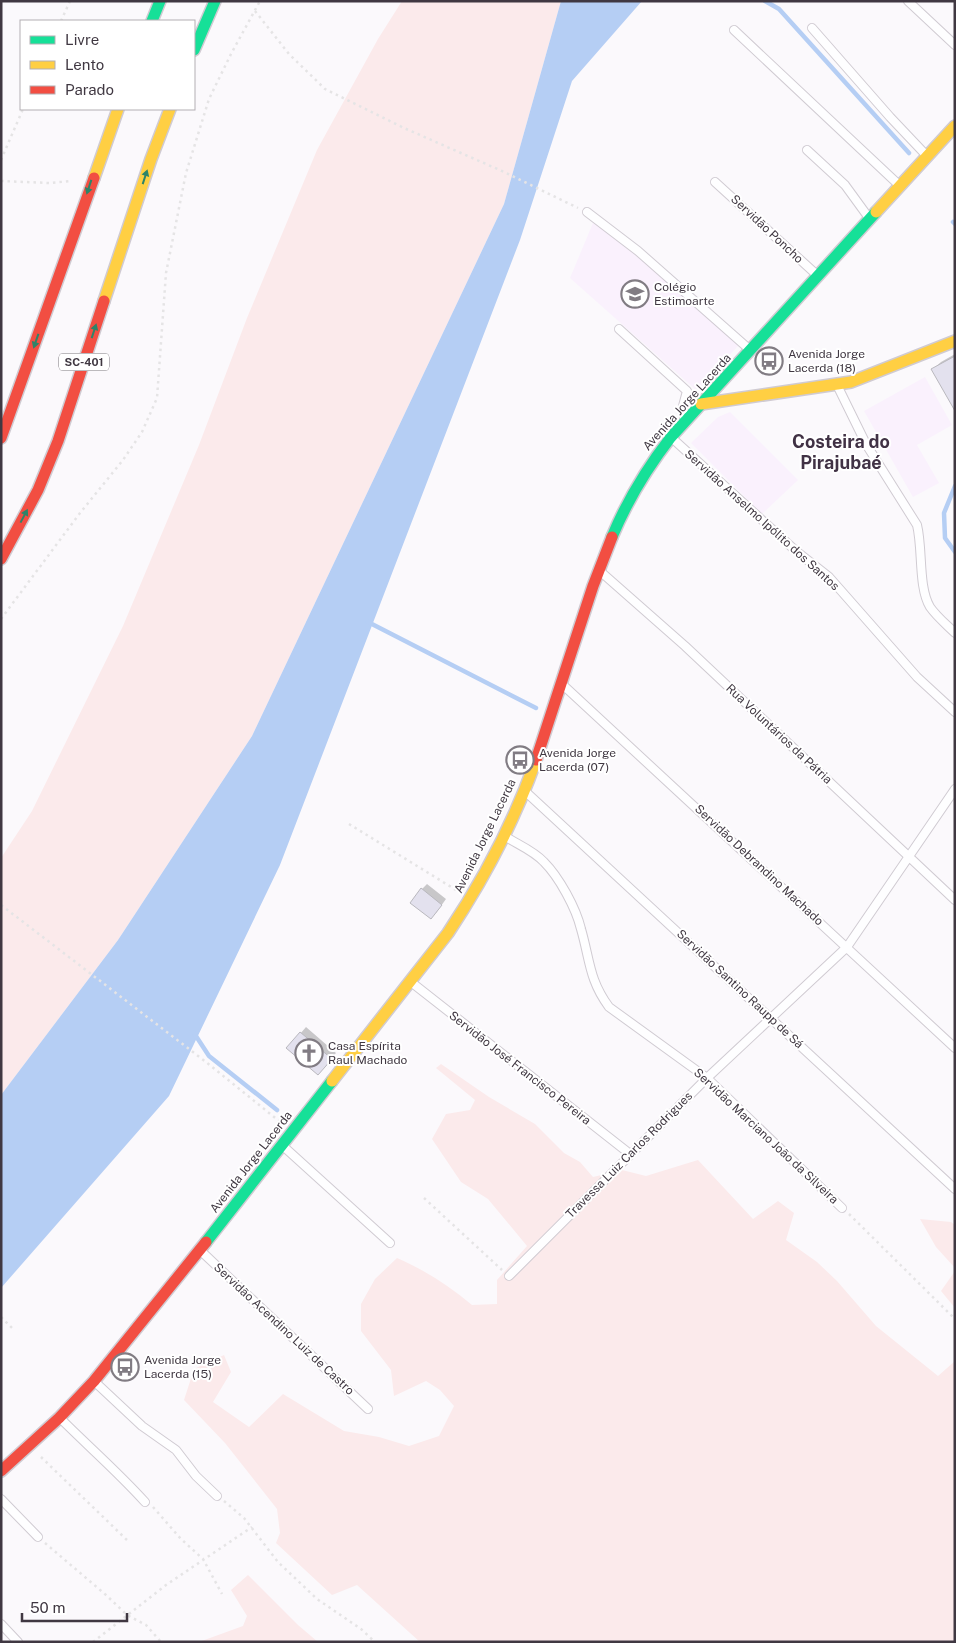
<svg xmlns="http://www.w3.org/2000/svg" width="956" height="1643" viewBox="0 0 956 1643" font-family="'Public Sans',sans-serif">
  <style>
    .built { fill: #faf1fd }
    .green { fill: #fbeaeb }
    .water { fill: #b5cef4 }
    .shadow { fill: #0003 }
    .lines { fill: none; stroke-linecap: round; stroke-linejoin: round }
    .stream { stroke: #b5cef4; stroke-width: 4.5 }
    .building { fill: #e3e1ee; stroke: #b9b8be }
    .lane-casing { stroke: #d0cbd2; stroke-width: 10 }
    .fast-casing { stroke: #d0cbd2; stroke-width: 14 }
    .slow-casing { stroke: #d0cbd2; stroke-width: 14 }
    .jam-casing { stroke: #d0cbd2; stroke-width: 14 }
    .path { stroke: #e5e4e5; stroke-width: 2.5; stroke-dasharray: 2.5 4; stroke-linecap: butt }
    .lane { stroke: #fefeff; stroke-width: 8 }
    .fast { stroke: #16e098; stroke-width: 11 }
    .slow { stroke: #ffcf43; stroke-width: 11 }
    .jam { stroke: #f24e42; stroke-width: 11 }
    .oneway { fill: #2d8469 }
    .labels { text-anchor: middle; stroke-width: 4; stroke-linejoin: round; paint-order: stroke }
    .shield { fill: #fff; stroke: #79747b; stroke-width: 1 }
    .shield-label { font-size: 11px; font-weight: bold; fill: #403842 }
    .street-label { font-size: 12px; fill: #403842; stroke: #fff }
    .poi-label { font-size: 12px; fill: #403842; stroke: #fff; text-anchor: start }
    .district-label { font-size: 18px; font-weight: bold; fill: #413245; stroke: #fff }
  </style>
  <rect width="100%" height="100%" fill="#fbf9fc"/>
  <path class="built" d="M593,223L615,236L740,344L696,390L570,278Z
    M925,377L952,425L917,445L939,483L913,497L864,411Z
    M730,412L798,480L762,514L691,443L718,417Z"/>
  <path class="green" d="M402,1H561L504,204L252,736L118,940L1,1095V858L32,811L123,626L199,445L247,318L317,150L378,39Z
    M441,1064L489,1097L535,1124L564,1153L580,1162L593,1177L622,1170L646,1176L698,1160L753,1219L778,1201L794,1213L786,1240L817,1262L837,1281L876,1326L938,1376L955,1361V1642H420L357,1585L332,1595L276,1543L280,1533L277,1509L225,1443L184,1400L194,1369L224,1355L231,1372L213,1402L249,1427L283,1394L344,1431L379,1437L409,1446L439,1436L454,1406L440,1390L426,1381L394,1396L391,1370L361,1331V1304L375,1279L397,1258C425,1270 449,1286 472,1305L497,1304V1280L527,1246L488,1199L461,1182L432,1139L446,1114L470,1110L475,1100L436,1068Z
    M920,1219L951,1222L955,1225V1268L936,1247Z
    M955,1271V1308L941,1291Z
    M248,1575L298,1625L318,1642H199L243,1626L247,1616L231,1590Z"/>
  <path class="water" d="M561,1H642L572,81L520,240L280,865L169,1096L1,1288V1095L118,940L252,736L504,204Z"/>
  <path class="shadow" d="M955,354V401L933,369L941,362Z
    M427,884L446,899L436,913L422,889Z
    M306,1027L336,1053L322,1069L288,1048Z"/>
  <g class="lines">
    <path class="stream" d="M765,1L779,9L909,153
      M953,222L955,224
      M955,486L944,513L945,538L955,552
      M368,622L536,708
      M194,1033L209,1056L277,1110"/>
  </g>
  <path class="building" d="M955,356V411L931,369Z
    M421,888L442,905L431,919L410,903Z
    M300,1032L332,1059L318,1075L286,1048Z"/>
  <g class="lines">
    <g class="lane-casing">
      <path id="lane" d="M908,1L955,45
        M812,28L890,117L926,155
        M734,30L899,185
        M807,150L845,185L869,218
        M715,182L817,275
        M587,212L638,251L749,349
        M619,329L687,391L683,406L684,418
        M838,387L866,444L917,525C923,549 918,587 930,607C937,617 947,625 955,633
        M673,439L796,551L829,577L917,677L955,712
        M601,572L685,646L955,900
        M563,685L955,1048
        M527,793L955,1189
        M506,837C519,845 534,851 544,862C559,877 576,908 581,929C590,960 589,980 609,1007L707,1078L842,1208
        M411,982L630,1154
        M283,1146L390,1243
        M202,1252L368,1409
        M509,1276L707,1078L847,947L955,789
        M95,1382L142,1426L176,1450L196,1476L217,1496
        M61,1419C89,1447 119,1473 145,1502
        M1,1499L38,1537
        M1,1624L18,1642"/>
    </g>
    <g class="fast-casing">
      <path id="fast" d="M152,21L160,1
        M194,50L215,1
        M612,537C627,501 647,468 671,437L876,212
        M206,1242L332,1081"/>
    </g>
    <g class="slow-casing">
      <path id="slow" d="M94,178L118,109
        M876,212L955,126
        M104,301L151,159L170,109
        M701,404L851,382L955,341
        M332,1081L448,933C484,879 514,822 536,760"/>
    </g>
    <g class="jam-casing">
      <path id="jam" d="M1,438L94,178
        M1,559L38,490L58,441L104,301
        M536,760L593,586L612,537
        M1,1471L59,1418L94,1381L206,1242"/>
    </g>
    <path class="path" d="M255,11L289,54L325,89L404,128L502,171L578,208
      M61,21L70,1
      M1,160L23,109
      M1,181L49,183L72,181
      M1,619L80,513L123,460L142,432L157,398L166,273L186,173L209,99L231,54L260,1
      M349,824L456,890
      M1,905L206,1062L279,1121
      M424,1198L502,1270
      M849,1214L955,1319
      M1,1317L12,1328
      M41,1457L129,1542
      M224,1501L244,1518L278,1562L317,1599L361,1629L375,1642
      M153,1507L181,1539L203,1559L222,1594
      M45,1543L106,1595L127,1615L146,1625L161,1642
      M93,1642L166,1585L252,1527"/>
    <use href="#lane" class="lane"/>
    <use href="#fast" class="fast"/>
    <use href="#slow" class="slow"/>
    <use href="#jam" class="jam"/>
  </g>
  <defs><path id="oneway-solid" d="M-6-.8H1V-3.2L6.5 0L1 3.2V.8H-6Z" transform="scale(1.25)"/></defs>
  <g class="oneway">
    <use href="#oneway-solid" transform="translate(145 177) rotate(-72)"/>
    <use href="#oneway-solid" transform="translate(89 187) rotate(108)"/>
    <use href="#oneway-solid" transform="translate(94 331) rotate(-72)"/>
    <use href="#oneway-solid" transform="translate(36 341) rotate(109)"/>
    <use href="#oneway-solid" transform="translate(24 516) rotate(-62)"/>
  </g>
  <defs>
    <g id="school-ring" transform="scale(1.4375)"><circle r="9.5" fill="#fff" stroke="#817c83" stroke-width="1.5"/><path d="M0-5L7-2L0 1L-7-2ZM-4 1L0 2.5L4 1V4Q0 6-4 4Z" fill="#817c83"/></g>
    <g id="bus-ring" transform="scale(1.4375)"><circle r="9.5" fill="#fff" stroke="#817c83" stroke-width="1.5"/><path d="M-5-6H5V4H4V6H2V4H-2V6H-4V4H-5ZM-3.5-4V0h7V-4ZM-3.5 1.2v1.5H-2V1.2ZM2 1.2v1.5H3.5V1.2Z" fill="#817c83"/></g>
    <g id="church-ring" transform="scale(1.4375)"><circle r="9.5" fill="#fff" stroke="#817c83" stroke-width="1.5"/><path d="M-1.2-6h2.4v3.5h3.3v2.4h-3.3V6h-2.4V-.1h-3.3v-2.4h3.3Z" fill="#817c83"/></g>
  </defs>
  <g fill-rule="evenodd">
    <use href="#school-ring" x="635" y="294"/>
    <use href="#bus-ring" x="769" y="361"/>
    <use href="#bus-ring" x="520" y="760"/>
    <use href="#church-ring" x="309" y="1053"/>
    <use href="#bus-ring" x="125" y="1367"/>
  </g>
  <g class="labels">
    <rect class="shield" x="59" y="353.5" width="50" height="17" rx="4"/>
    <g class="shield-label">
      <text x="84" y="366">SC-401</text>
    </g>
    <g class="street-label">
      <text transform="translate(767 229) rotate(43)" y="4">Servidão Poncho</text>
      <text transform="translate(687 402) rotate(-48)" y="4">Avenida Jorge Lacerda</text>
      <text transform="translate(762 520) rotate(42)" y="4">Servidão Anselmo Ipólito dos Santos</text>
      <text transform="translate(779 734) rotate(43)" y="4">Rua Voluntários da Pátria</text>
      <text transform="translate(485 836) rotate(-64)" y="4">Avenida Jorge Lacerda</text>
      <text transform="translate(759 865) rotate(43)" y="4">Servidão Debrandino Machado</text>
      <text transform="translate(740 989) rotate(43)" y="4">Servidão Santino Raupp de Sá</text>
      <text transform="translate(520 1068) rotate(38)" y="4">Servidão José Francisco Pereira</text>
      <text transform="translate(766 1136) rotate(43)" y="4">Servidão Marciano João da Silveira</text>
      <text transform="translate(629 1155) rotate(-45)" y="4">Travessa Luiz Carlos Rodrigues</text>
      <text transform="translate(251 1162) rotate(-52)" y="4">Avenida Jorge Lacerda</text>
      <text transform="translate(284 1329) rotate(43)" y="4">Servidão Acendino Luiz de Castro</text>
    </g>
    <g class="poi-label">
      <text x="654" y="291">Colégio<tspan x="654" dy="14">Estimoarte</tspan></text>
      <text x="788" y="358">Avenida Jorge<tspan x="788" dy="14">Lacerda (18)</tspan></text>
      <text x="539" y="757">Avenida Jorge<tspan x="539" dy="14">Lacerda (07)</tspan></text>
      <text x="328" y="1050">Casa Espírita<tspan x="328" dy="14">Raul Machado</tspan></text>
      <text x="144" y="1364">Avenida Jorge<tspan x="144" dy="14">Lacerda (15)</tspan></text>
    </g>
    <g class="district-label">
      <text x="841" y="448">Costeira do<tspan x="841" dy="21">Pirajubaé</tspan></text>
    </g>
  </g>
  <rect width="956" height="1643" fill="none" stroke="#403842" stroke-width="5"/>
  <rect x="20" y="20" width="175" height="90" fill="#ffffff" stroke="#b3afb3"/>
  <rect x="30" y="36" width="25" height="8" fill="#16e098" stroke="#b3afb3"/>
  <text x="65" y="45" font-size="15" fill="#403842">Livre</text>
  <rect x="30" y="61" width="25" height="8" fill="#ffcf43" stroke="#b3afb3"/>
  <text x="65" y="70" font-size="15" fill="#403842">Lento</text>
  <rect x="30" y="86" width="25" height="8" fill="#f24e42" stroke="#b3afb3"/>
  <text x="65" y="95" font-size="15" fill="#403842">Parado</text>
  <path d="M22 1613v8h105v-8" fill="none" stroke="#403842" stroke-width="2.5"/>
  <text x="30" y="1613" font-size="15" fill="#403842" stroke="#ffffff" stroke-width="4" paint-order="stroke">50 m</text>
</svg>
